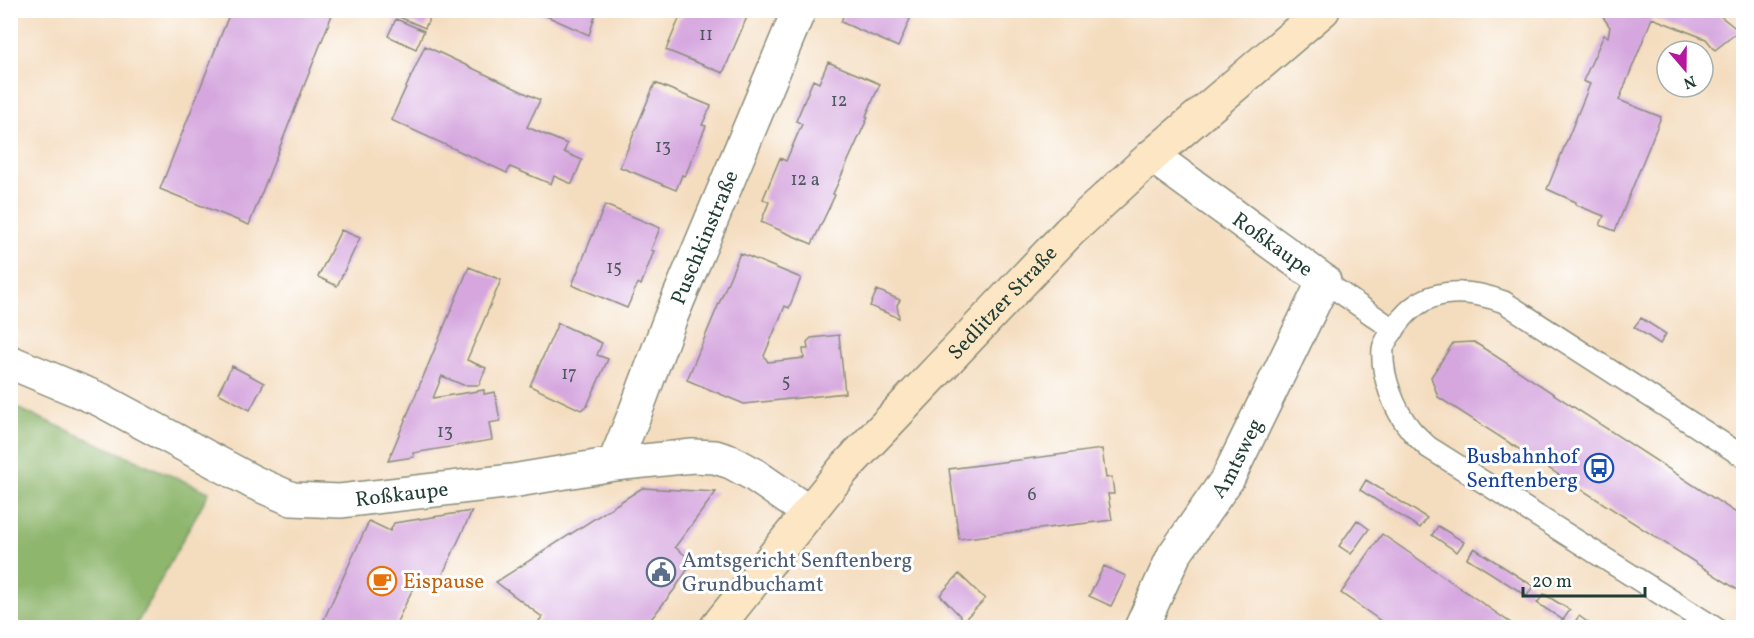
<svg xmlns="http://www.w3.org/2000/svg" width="1754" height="638" viewBox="0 0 1754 638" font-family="Vollkorn,serif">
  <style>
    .forest { fill: #8eb66d; stroke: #567a50; stroke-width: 1.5 }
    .building { fill: #d6a7df }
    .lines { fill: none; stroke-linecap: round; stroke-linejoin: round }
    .lane-casing { stroke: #8a8d7a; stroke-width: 24 }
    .street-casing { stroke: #8a8d7a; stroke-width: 36 }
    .secondary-casing { stroke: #8a8d7a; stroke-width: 36 }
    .lane { stroke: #fff; stroke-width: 21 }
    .street { stroke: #fff; stroke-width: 33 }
    .secondary { stroke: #fce6c4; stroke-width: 33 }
    .labels { text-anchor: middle; stroke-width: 6; stroke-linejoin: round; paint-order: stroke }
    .number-label { font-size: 18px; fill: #4d585f }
    .street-label { font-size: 21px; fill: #1f3d34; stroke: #fff }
    .transit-label { font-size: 21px; fill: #164399; stroke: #fff; text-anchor: end }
    .service-label { font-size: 21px; fill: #4e5e75; stroke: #fff; text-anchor: start }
    .food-label { font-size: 21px; fill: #c56008; stroke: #fff; text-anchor: start }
  </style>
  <rect width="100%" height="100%" fill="#fff"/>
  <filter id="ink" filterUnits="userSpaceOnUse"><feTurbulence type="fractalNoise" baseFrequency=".0167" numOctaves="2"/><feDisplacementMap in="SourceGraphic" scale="12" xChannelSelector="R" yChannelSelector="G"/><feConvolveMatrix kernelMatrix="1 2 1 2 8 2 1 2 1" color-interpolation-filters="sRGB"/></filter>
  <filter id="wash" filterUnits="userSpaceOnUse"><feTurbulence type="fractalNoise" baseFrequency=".008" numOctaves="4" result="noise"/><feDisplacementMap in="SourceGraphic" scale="24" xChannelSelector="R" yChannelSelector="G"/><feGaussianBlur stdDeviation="1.35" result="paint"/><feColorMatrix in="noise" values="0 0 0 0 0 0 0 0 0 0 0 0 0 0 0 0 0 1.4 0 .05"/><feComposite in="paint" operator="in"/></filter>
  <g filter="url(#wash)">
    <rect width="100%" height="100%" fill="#f4ddbf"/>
    <path class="forest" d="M10,405L209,492L135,627H11Z"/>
    <g id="blocks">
      <path class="building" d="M334,10L249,225L160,189L231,10Z
        M400,10H433L425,28L397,16Z
        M533,10H597L589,35Z
        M685,10H750L723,73L666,50L679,19H681Z
        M845,10H907L905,16L910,19L898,47L841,22Z
        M1598,10H1713L1739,31L1715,50L1706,39L1652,18L1619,100L1661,117L1615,231L1600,225L1604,216L1576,205V202L1547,189L1590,84L1583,81L1604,35L1608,37L1610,27Z
        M396,19L424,31L416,49L388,36Z
        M425,46L540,100L527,127L567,144L564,152L582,160L572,184L554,176L551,184L510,167L507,173L391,120Z
        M828,62L880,84L866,116L868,117L833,194L835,195L812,244L761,222L769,202L763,199L780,158L786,161L802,124L796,121L813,80L819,83Z
        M655,83L711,106L702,125L706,126L685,176L682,175L676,190L620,167Z
        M605,205L660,228L651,250L654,251L641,285L638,283L627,308L572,285Z
        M341,230L360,238L337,286L318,277Z
        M740,253L801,278L789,308L785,306L764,356L768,362L804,358L803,349H808L807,342L811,338L839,335L845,393L744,404L687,380Z
        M469,267L501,280L467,360L486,368L479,385H463L442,376L433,398L484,390V394L495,392L500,421L489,423L492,440L413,453L414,457L388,461Z
        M877,290L900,300L897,305L899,318L870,306Z
        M1641,318L1666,334L1660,344L1634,327Z
        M558,323L602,343L597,355L608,359L587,406L581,410L530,386Z
        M1474,342L1744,518V594L1438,397L1431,377L1453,343Z
        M232,366L264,383L250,410L218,393Z
        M1102,449L1106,478L1112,477L1114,494H1108L1112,520L959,539L949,469Z
        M1366,480L1427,518L1420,528L1360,490Z
        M642,488L716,492L675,547L690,559L693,555L695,558L674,590L644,628H534L542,617L496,582Z
        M472,511L436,589L417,580L394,628H320L369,521L390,531L394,523Z
        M1357,520L1369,529L1351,554L1339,546Z
        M1438,526L1464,542L1457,552L1432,535Z
        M1382,534L1518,628H1391L1341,593Z
        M1474,548L1533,586L1527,596L1467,558Z
        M1104,566L1126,576L1111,606L1089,596Z
        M959,574L985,599L964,620L940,595Z
        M1544,594L1570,610L1563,620L1537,603Z
        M1579,616L1596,628H1575L1572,626Z"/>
    </g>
  </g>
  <g filter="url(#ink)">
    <use href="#blocks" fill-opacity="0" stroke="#8a8d7a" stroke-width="1.5"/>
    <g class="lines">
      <g class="lane-casing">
        <path id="lane" d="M1324,281L1394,330
          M1715,628L1428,447C1422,441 1416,436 1411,430C1394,410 1381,375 1383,349C1384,341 1393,331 1397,325C1423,287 1465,287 1504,302L1744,457"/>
      </g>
      <g class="street-casing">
        <g id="street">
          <path id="s1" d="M10,362L101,400L253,482L292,499L340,501L512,481L614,464L693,456L715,457L731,462L753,474L808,512"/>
          <path id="s2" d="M614,464L635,413L670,319L799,10"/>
          <path id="s3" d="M1141,628L1174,555L1228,478L1324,281L1152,156"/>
        </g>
      </g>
      <g class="secondary-casing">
        <g id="secondary">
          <path id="s4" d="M716,628L843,470L1069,232L1152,156L1323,10"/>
        </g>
      </g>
      <use href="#lane" class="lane"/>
      <use href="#street" class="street"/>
      <use href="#secondary" class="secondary"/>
    </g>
  </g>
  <defs>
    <g id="bus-ring" transform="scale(1.5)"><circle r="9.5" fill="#fff" stroke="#1a4fb4" stroke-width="1.5"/><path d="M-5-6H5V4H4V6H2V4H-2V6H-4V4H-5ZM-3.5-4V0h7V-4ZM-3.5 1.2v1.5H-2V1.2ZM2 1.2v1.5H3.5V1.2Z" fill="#1a4fb4"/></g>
    <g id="civic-ring" transform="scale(1.5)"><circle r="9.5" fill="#fff" stroke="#5c6f8a" stroke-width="1.5"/><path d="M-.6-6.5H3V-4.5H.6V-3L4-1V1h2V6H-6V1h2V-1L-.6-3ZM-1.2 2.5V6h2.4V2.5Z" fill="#5c6f8a"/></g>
    <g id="cafe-ring" transform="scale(1.5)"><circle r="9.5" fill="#fff" stroke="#e8710a" stroke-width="1.5"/><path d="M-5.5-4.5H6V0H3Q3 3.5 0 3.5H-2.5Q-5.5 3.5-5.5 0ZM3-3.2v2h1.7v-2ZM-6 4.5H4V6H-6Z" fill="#e8710a"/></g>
  </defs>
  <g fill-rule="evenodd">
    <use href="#bus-ring" x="1599" y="468"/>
    <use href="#civic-ring" x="661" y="572"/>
    <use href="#cafe-ring" x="382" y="581"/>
  </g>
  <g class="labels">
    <g class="number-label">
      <text x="706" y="40">11</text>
      <text x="839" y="106">12</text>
      <text x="663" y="152">13</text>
      <text x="805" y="185">12 a</text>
      <text x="614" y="273">15</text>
      <text x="569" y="379">17</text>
      <text x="786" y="387">5</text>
      <text x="445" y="437">13</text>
      <text x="1032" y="500">6</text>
    </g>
    <g class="street-label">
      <text dy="7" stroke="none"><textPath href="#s2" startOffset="244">Puschkinstraße</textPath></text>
      <text transform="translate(1273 244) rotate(36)" y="7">Roßkaupe</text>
      <text dy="7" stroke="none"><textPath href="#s4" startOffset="434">Sedlitzer Straße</textPath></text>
      <text dy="7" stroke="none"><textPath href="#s3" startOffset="196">Amtsweg</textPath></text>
      <text dy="7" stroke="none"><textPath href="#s1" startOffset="424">Roßkaupe</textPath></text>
    </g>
    <g class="transit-label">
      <text x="1578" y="463">Busbahnhof<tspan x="1578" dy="24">Senftenberg</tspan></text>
    </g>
    <g class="service-label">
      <text x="682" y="567">Amtsgericht Senftenberg<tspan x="682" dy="24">Grundbuchamt</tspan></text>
    </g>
    <g class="food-label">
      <text x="403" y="588">Eispause</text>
    </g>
  </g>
  <rect width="1754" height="638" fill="none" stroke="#fff" stroke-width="36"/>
  <g transform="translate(1685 69) rotate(160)"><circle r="28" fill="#ffffff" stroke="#a5b1ae" stroke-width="1.5"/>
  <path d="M0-4.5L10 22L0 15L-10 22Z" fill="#b5179e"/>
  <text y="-9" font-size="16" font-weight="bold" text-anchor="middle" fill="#1f3d34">N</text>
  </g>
  <path d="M1523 587v9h122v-9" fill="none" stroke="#1f3d34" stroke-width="3"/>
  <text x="1532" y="587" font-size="18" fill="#1f3d34" stroke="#ffffff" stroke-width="4.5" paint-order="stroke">20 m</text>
</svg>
